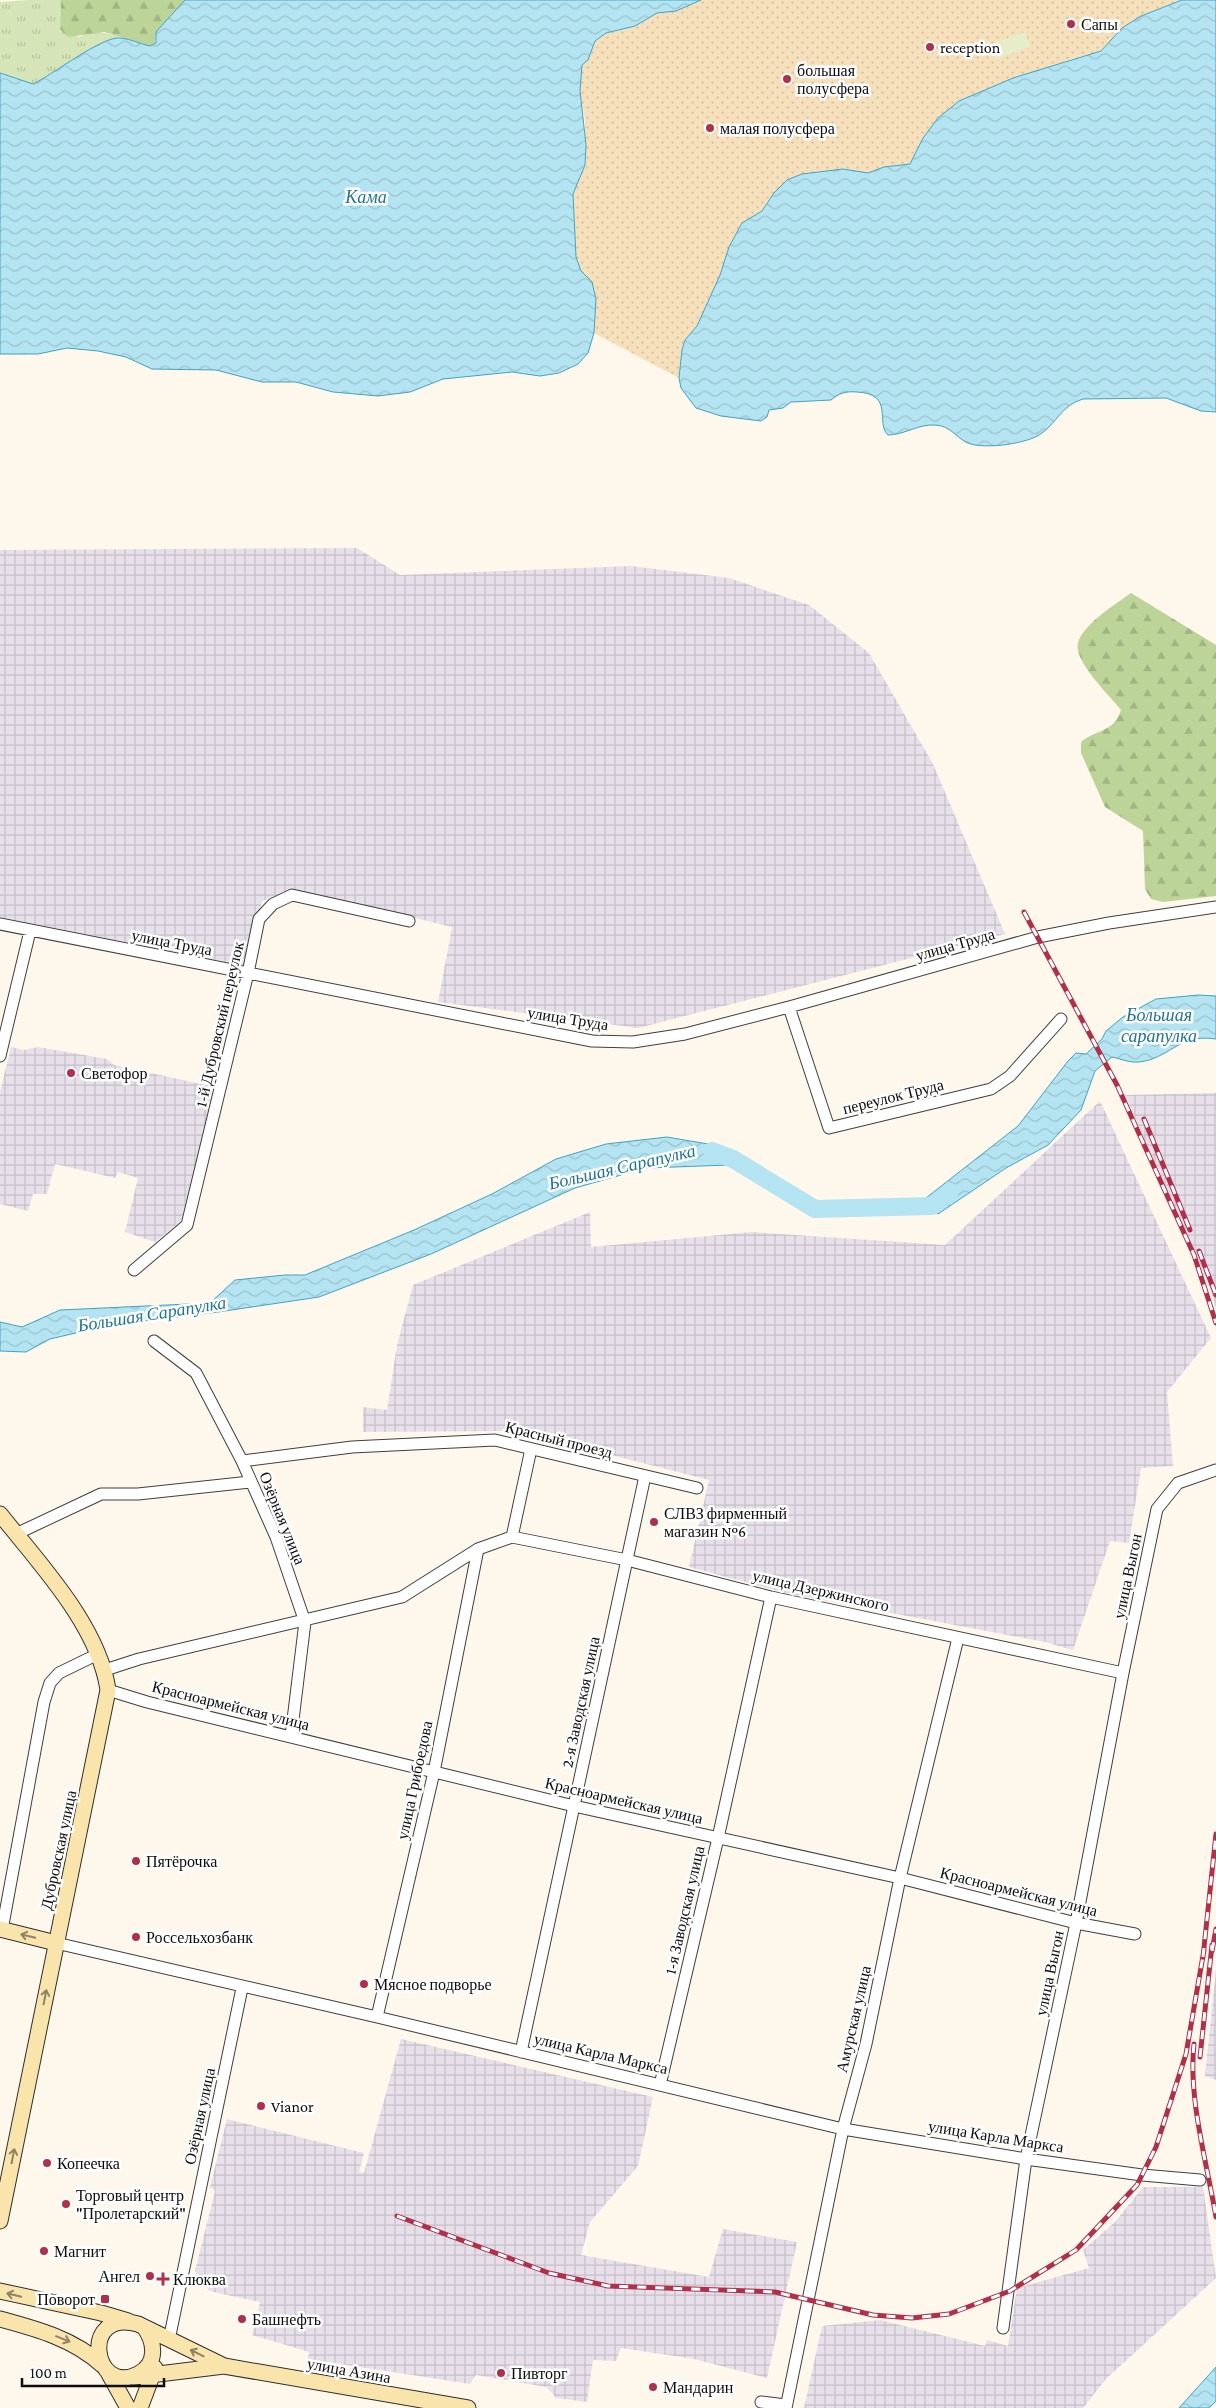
<svg xmlns="http://www.w3.org/2000/svg" width="1216" height="2408" viewBox="0 0 1216 2408" font-family="'Crimson Pro',serif">
  <style>
    .industrial { fill: url(#industrial-grid) }
    .grass { fill: url(#grass-tufts) }
    .forest { fill: url(#forest-firs) }
    .sand { fill: url(#sand-dots) }
    .pitch { fill: #e6edc9 }
    .water { fill: url(#water-waves); stroke: #41a3c2 }
    .lines { fill: none; stroke-linecap: round; stroke-linejoin: round }
    .river { stroke: #b4e4f1; stroke-width: 18 }
    .minor-casing { stroke: #3f3f3f; stroke-width: 13 }
    .secondary-casing { stroke: #2e2e2e; stroke-width: 17 }
    .minor { stroke: #fff; stroke-width: 11 }
    .secondary { stroke: #f9e4ac; stroke-width: 15 }
    .rail-casing { stroke: #b02f4a; stroke-width: 5 }
    .rail { stroke: #fff; stroke-width: 3; stroke-dasharray: 9; stroke-linecap: butt }
    .oneway { stroke: #8e8364 }
    .poi-dot { fill: #b02f4a; stroke: #fff; stroke-width: 2 }
    .labels { text-anchor: middle; stroke-width: 5; stroke-linejoin: round; paint-order: stroke }
    .poi-label { font-size: 16px; fill: #0c0c0c; stroke: #fff; text-anchor: start }
    .street-label { font-size: 16px; fill: #0c0c0c; stroke: #fff }
    .water-label { font-size: 18px; font-style: italic; fill: #1f7393; stroke: #fff }
  </style>
  <defs>
    <pattern id="industrial-grid" width="8" height="8" patternUnits="userSpaceOnUse" patternTransform="scale(1.25)"><rect width="8" height="8" fill="#e7e0ea"/><path d="M0 4h8M4 0v8" fill="none" stroke="#c5bfc8"/></pattern>
    <pattern id="grass-tufts" width="24" height="20" patternUnits="userSpaceOnUse" patternTransform="scale(1.25)"><rect width="24" height="20" fill="#d6e5b8"/><path d="M3 7l-1-3M5 7V3M7 7l1-3M15 17l-1-3M17 17v-4M19 17l1-3" fill="none" stroke="#b6c39d"/></pattern>
    <pattern id="forest-firs" width="22" height="20" patternUnits="userSpaceOnUse" patternTransform="scale(1.25)"><rect width="22" height="20" fill="#bdd499"/><path d="M5 1l3.5 6h-7zM16 11l3.5 6h-7z" fill="#a1b583"/></pattern>
    <pattern id="sand-dots" width="8" height="8" patternUnits="userSpaceOnUse" patternTransform="scale(1.25)"><rect width="8" height="8" fill="#f6e0bc"/><path d="M2 2h.1M6 6h.1" fill="none" stroke="#d2bfa0" stroke-width="1.8" stroke-linecap="round"/></pattern>
    <pattern id="water-waves" width="16" height="10" patternUnits="userSpaceOnUse" patternTransform="scale(1.25)"><rect width="16" height="10" fill="#b4e4f1"/><path d="M0 5q4-4 8 0t8 0" fill="none" stroke="#9ac2cd"/></pattern>
  </defs>
  <rect width="100%" height="100%" fill="#fef7ec"/>
  <path class="industrial" d="M357,548L400,575L631,566L729,578L809,605L869,653L933,764L1005,934L638,1028L438,1002L452,927L321,895L292,890L262,901L247,966L0,917V550Z
    M11,1047L24,1050L38,1047L107,1059L114,1065L215,1087L181,1221L155,1242L125,1232L138,1178L118,1172L115,1178L55,1164L47,1194H33L28,1211L0,1204V1092Z
    M1216,1093V1308L1207,1280L1125,1095Z
    M1100,1101L1211,1338L1167,1392L1173,1466L1141,1468L1129,1543L1110,1541L1073,1650L1045,1642L786,1593L689,1567L709,1480L518,1431L363,1432V1407L387,1410L397,1345L413,1285L590,1212L591,1247L752,1232L945,1245Z
    M1216,1970V2080L1205,2076Z
    M401,2039L653,2097L638,2166L590,2222L581,2255L709,2277L723,2229L797,2242L767,2378L694,2359L621,2348L616,2361L593,2360L587,2402L556,2398L547,2387L476,2375L470,2384L308,2359L309,2352L252,2335L260,2302L209,2291L195,2271L215,2191L210,2187L227,2119L364,2153L359,2172L364,2173Z
    M1143,2187H1203L1216,2278L1106,2379L1083,2408H804L822,2326L880,2320L985,2346L987,2340L1008,2346L1017,2288L1089,2268L1083,2250L1115,2222Z"/>
  <path class="grass" d="M29,0H61L60,29L79,37C94,30 105,32 120,37L104,42L33,84L0,73V2Z"/>
  <path class="forest" d="M61,0H185L156,32L155,43L150,46L104,32L68,37L60,29Z
    M1131,593L1216,645V896L1163,902L1151,899L1145,889L1143,831L1105,807L1081,753V742C1096,729 1114,733 1121,710C1109,695 1081,668 1078,650C1073,630 1116,604 1131,593Z"/>
  <path class="sand" d="M701,0H1182L1141,16L1122,28L1101,51L1068,60L938,118L923,138L910,164L884,167L868,173L843,169L774,193L762,211L742,223L729,247L720,275L697,326L685,340L682,350L679,378L594,333L596,299L592,282L581,271L576,257L573,194L585,165V121L580,91L582,65L588,60L595,41L606,33L635,26L657,13L676,11Z"/>
  <path class="pitch" d="M1025,32L1030,47L996,59L991,44Z"/>
  <path class="water" d="M185,0H701L676,11L657,13L635,26L606,33L595,41L588,60L582,65L580,91L586,145L585,165L573,194L576,257L581,271L592,282L596,299L594,333L588,353L578,364L559,373L540,376L512,372L443,379L410,392L378,396L333,392L296,382H262L216,370L152,369L126,357L98,351L67,348L38,354H0V73L33,84C51,76 103,35 121,38C131,39 140,44 150,46L156,43V32Z
    M1182,0H1216V412L1201,411L1166,398L1083,399C1061,405 1057,424 1039,435C1025,444 978,451 964,441C952,433 948,424 930,425C916,426 902,435 888,435C875,423 895,394 857,392C846,391 839,393 831,400L791,402L783,408L769,410L767,417L761,421L721,416L696,408L681,388L679,378L682,350L685,340L697,326L720,275L729,247L742,223L762,211L774,193L787,180L802,174L843,169L868,173L884,167L910,164L923,138L938,118L959,101L1013,78L1101,51L1122,28L1141,16Z
    M1198,995L1216,996V1039C1179,1033 1169,1059 1139,1062C1130,1063 1121,1059 1112,1057L1095,1071L1081,1110L1048,1145L1006,1168L938,1214L926,1198L1018,1126L1068,1061L1076,1053L1086,1054L1102,1039L1106,1031L1123,1017L1156,999Z
    M667,1137L714,1145L735,1157L729,1165L646,1168L575,1188L431,1254L319,1297L218,1312L110,1325L50,1339L26,1352L0,1351V1322L22,1327L60,1310L210,1303L235,1280L285,1275H305L414,1230L492,1194L556,1159L606,1144Z
    M1216,2367V2401L1209,2408H1179Z"/>
  <g class="lines">
    <path class="river" d="M712,1151L733,1159L815,1209L932,1206L950,1192"/>
    <g class="minor-casing">
      <path id="minor" d="M0,924L592,1041L633,1042L685,1034L789,1007L1038,937L1109,923L1216,907
        M789,1007L829,1128L991,1089L1010,1076L1061,1019
        M0,1056L30,931
        M134,1270L187,1225L248,973L259,919L273,904L292,895L409,921
        M154,1341L196,1373L242,1461L276,1537L305,1622L291,1736
        M242,1461L352,1447L495,1440L697,1488
        M16,1534L101,1494H138L250,1482
        M512,1537L627,1560L771,1597L1123,1673
        M512,1537L531,1449
        M105,1670L139,1659L402,1597L478,1549L512,1537
        M108,1690L147,1702L574,1806L900,1878L1076,1923L1135,1934
        M2,1930L44,1702L50,1683L59,1673L98,1654
        M56,1943L377,2017L843,2129L1026,2159L1142,2175L1200,2180
        M377,2017L434,1772L478,1549
        M521,2052L645,1476
        M660,2085L718,1838L771,1597
        M1003,2328L1026,2159L1076,1923L1123,1673L1157,1509L1178,1483L1216,1470
        M169,2340L242,1988
        M761,2402L786,2405
        M786,2408L843,2129L866,2044L900,1878L958,1638"/>
    </g>
    <g class="secondary-casing">
      <path id="secondary" d="M0,1514C39,1563 99,1626 108,1690L0,2221
        M0,1929L56,1943
        M0,2291L101,2313L128,2321
        M0,2319C37,2329 74,2339 102,2365
        M144,2327C155,2342 158,2364 138,2374C93,2397 79,2308 138,2324L224,2366L468,2408
        M108,2372L128,2408
        M134,2377L224,2366
        M140,2408L155,2368"/>
    </g>
    <use href="#minor" class="minor"/>
    <use href="#secondary" class="secondary"/>
    <g class="rail-casing">
      <path id="rail" d="M1024,912L1117,1085L1194,1255L1216,1323
        M1144,1119L1190,1230
        M1199,1251L1216,1295
        M1212,1951L1216,1929
        M1203,1957L1216,1834
        M1194,2044C1188,2099 1207,2163 1216,2217
        M1200,2057L1212,1945
        M397,2216L549,2273L608,2286L775,2292L873,2315L912,2318L949,2314L1010,2291L1076,2250L1137,2185L1156,2147L1186,2054L1204,1950"/>
    </g>
    <use href="#rail" class="rail"/>
  </g>
  <defs><path id="oneway-shaft" d="M-6 0H5M1.5-3L5.5 0L1.5 3" fill="none" stroke-width="1.6" stroke-linecap="round" stroke-linejoin="round" transform="scale(1.25)"/></defs>
  <g class="oneway">
    <use href="#oneway-shaft" transform="translate(28 1936) rotate(-166)"/>
    <use href="#oneway-shaft" transform="translate(45 1997) rotate(-79)"/>
    <use href="#oneway-shaft" transform="translate(13 2156) rotate(-79)"/>
    <use href="#oneway-shaft" transform="translate(14 2295) rotate(-166)"/>
    <use href="#oneway-shaft" transform="translate(63 2339) rotate(22)"/>
    <use href="#oneway-shaft" transform="translate(197 2353) rotate(-154)"/>
  </g>
  <g class="poi-dot">
    <circle cx="1071" cy="24" r="5"/>
    <circle cx="930" cy="47" r="5"/>
    <circle cx="787" cy="79" r="5"/>
    <circle cx="710" cy="128" r="5"/>
    <circle cx="71" cy="1073" r="5"/>
    <circle cx="654" cy="1522" r="5"/>
    <circle cx="136" cy="1861" r="5"/>
    <circle cx="136" cy="1937" r="5"/>
    <circle cx="364" cy="1984" r="5"/>
    <circle cx="261" cy="2106" r="5"/>
    <circle cx="47" cy="2163" r="5"/>
    <circle cx="66" cy="2204" r="5"/>
    <circle cx="44" cy="2251" r="5"/>
    <circle cx="150" cy="2276" r="5"/>
    <path d="M160.5 2271.5h5v5h5v5h-5v5h-5v-5h-5v-5h5z"/>
    <rect x="100" y="2294" width="10" height="10" rx="2.5"/>
    <circle cx="242" cy="2319" r="5"/>
    <circle cx="501" cy="2373" r="5"/>
    <circle cx="653" cy="2387" r="5"/>
  </g>
  <g class="labels">
    <g class="poi-label">
      <text x="1081" y="30">Сапы</text>
      <text x="940" y="53">reception</text>
      <text x="797" y="76">большая<tspan x="797" dy="18">полусфера</tspan></text>
      <text x="720" y="134">малая полусфера</text>
      <text x="81" y="1079">Светофор</text>
      <text x="664" y="1519">СЛВЗ фирменный<tspan x="664" dy="18">магазин №6</tspan></text>
      <text x="146" y="1867">Пятёрочка</text>
      <text x="146" y="1943">Россельхозбанк</text>
      <text x="374" y="1990">Мясное подворье</text>
      <text x="271" y="2112">Vianor</text>
      <text x="57" y="2169">Копеечка</text>
      <text x="76" y="2201">Торговый центр<tspan x="76" dy="18">"Пролетарский"</tspan></text>
      <text x="54" y="2257">Магнит</text>
      <text x="140" y="2282" text-anchor="end">Ангел</text>
      <text x="173" y="2285">Клюква</text>
      <text x="95" y="2305" text-anchor="end">Поворот</text>
      <text x="252" y="2325">Башнефть</text>
      <text x="511" y="2379">Пивторг</text>
      <text x="663" y="2393">Мандарин</text>
    </g>
    <g class="street-label">
      <text transform="translate(172 942) rotate(11)" y="6">улица Труда</text>
      <text transform="translate(955 944) rotate(-16)" y="6">улица Труда</text>
      <text transform="translate(568 1018) rotate(9)" y="6">улица Труда</text>
      <text transform="translate(219 1024) rotate(-77)" y="6">1-й Дубровский переулок</text>
      <text transform="translate(893 1096) rotate(-14)" y="6">переулок Труда</text>
      <text transform="translate(559 1439) rotate(14)" y="6">Красный проезд</text>
      <text transform="translate(283 1518) rotate(68)" y="6">Озёрная улица</text>
      <text transform="translate(1127 1576) rotate(-78)" y="6">улица Выгон</text>
      <text transform="translate(821 1590) rotate(13)" y="6">улица Дзержинского</text>
      <text transform="translate(580 1702) rotate(-78)" y="6">2-я Заводская улица</text>
      <text transform="translate(231 1705) rotate(14)" y="6">Красноармейская улица</text>
      <text transform="translate(414 1780) rotate(-78)" y="6">улица Грибоедова</text>
      <text transform="translate(624 1800) rotate(13)" y="6">Красноармейская улица</text>
      <text transform="translate(58 1850) rotate(-78)" y="6">Дубровская улица</text>
      <text transform="translate(1019 1891) rotate(14)" y="6">Красноармейская улица</text>
      <text transform="translate(684 1910) rotate(-77)" y="6">1-я Заводская улица</text>
      <text transform="translate(1049 1973) rotate(-78)" y="6">улица Выгон</text>
      <text transform="translate(853 2019) rotate(-77)" y="6">Амурская улица</text>
      <text transform="translate(601 2053) rotate(13)" y="6">улица Карла Маркса</text>
      <text transform="translate(199 2116) rotate(-78)" y="6">Озёрная улица</text>
      <text transform="translate(996 2136) rotate(9)" y="6">улица Карла Маркса</text>
      <text transform="translate(349 2370) rotate(10)" y="6">улица Азина</text>
    </g>
    <g class="water-label">
      <text x="366" y="203">Кама</text>
      <text x="1159" y="1021">Большая<tspan x="1159" dy="21">сарапулка</tspan></text>
      <text transform="translate(622 1167) rotate(-13)" y="6">Большая Сарапулка</text>
      <text transform="translate(152 1314) rotate(-9)" y="6">Большая Сарапулка</text>
    </g>
  </g>
  <path d="M22 2378v8h142v-8" fill="none" stroke="#0c0c0c" stroke-width="2.5"/>
  <text x="30" y="2378" font-size="15" fill="#0c0c0c" stroke="#ffffff" stroke-width="4" paint-order="stroke">100 m</text>
</svg>
